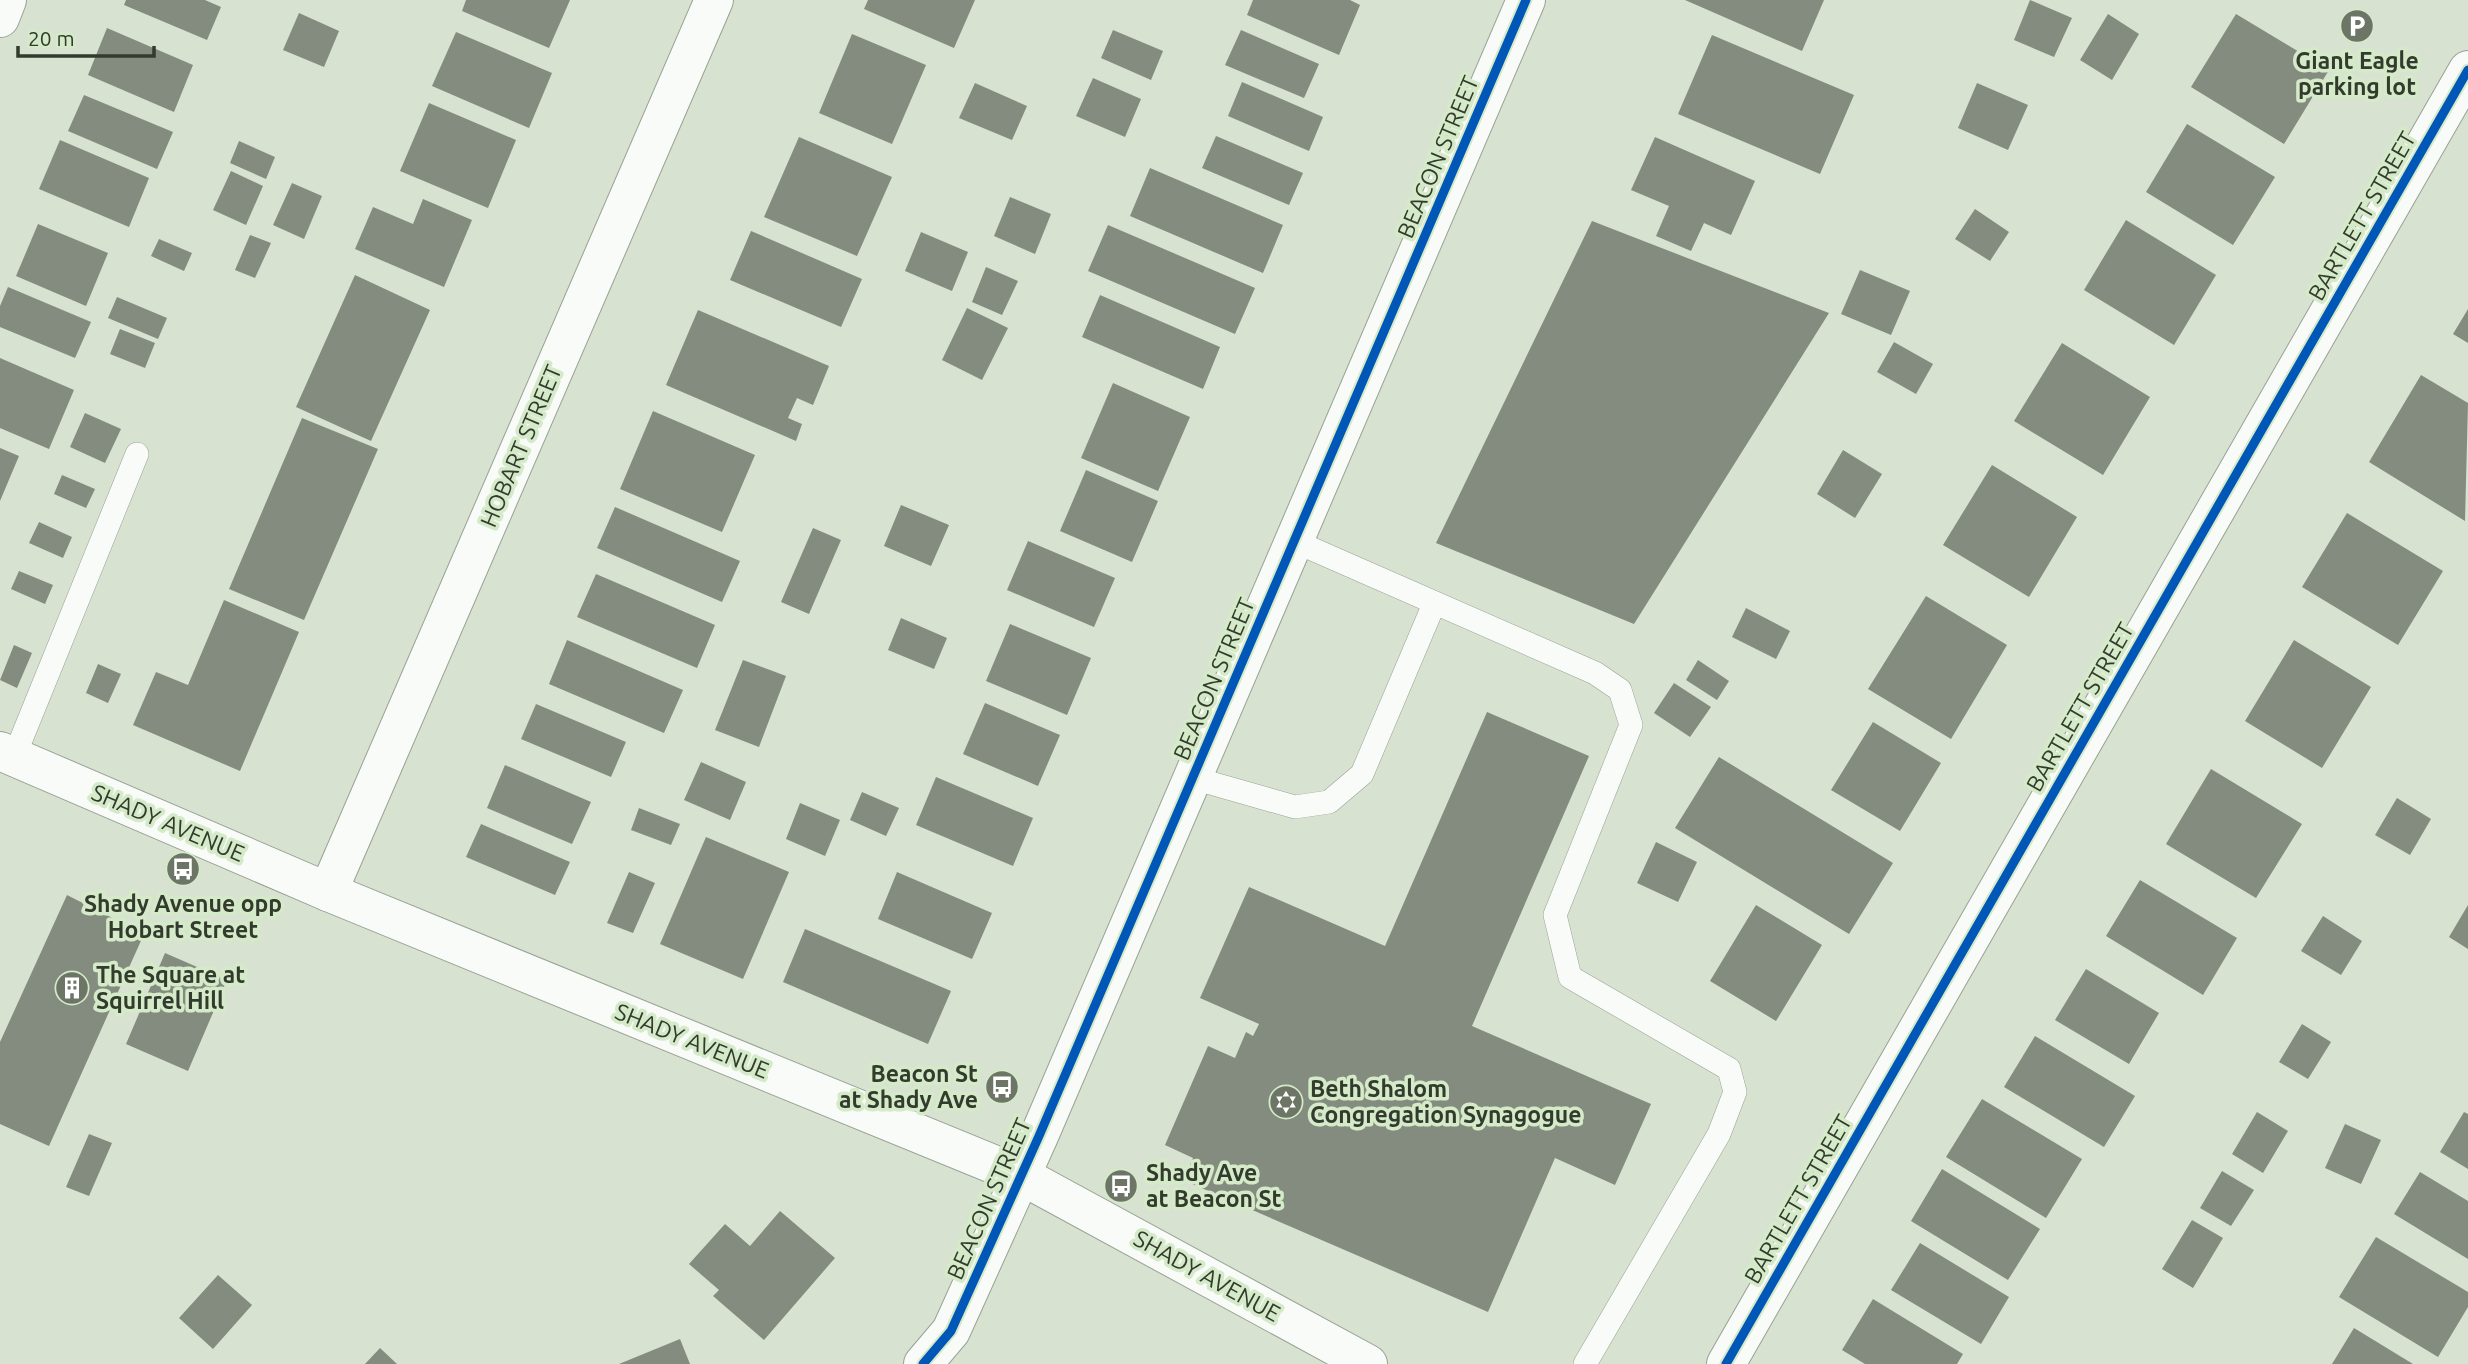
<svg xmlns="http://www.w3.org/2000/svg" width="2468" height="1364" viewBox="0 0 2468 1364" font-family="Ubuntu,sans-serif">
  <style>
    .building { fill: #838c7e }
    .lines { fill: none; stroke-linecap: round; stroke-linejoin: round }
    .service-casing { stroke: #99a194; stroke-width: 24 }
    .minor-casing { stroke: #99a194; stroke-width: 40 }
    .secondary-casing { stroke: #99a194; stroke-width: 40 }
    .primary-casing { stroke: #99a194; stroke-width: 40 }
    .service { stroke: #f9fbf8; stroke-width: 23 }
    .minor { stroke: #f9fbf8; stroke-width: 38 }
    .secondary { stroke: #f9fbf8; stroke-width: 38 }
    .primary { stroke: #f9fbf8; stroke-width: 38 }
    .cycleway-casing { stroke: #d5eac8; stroke-width: 13 }
    .cycleway { stroke: #0057b8; stroke-width: 9 }
    .labels { text-anchor: middle; stroke-width: 7; stroke-linejoin: round; paint-order: stroke }
    .poi-label { font-size: 23px; font-weight: bold; fill: #323b2d; stroke: #d5eac8; text-anchor: start }
    .street-label { font-size: 23px; fill: #323b2d; stroke: #d5eac8 }
  </style>
  <rect width="100%" height="100%" fill="#d7e2d0"/>
  <path class="building" d="M126,0H205L221,7L207,40L124,5Z
    M466,0H570L549,48L462,11Z
    M868,0H975L954,48L864,9Z
    M1253,0H1350L1360,5L1339,55L1247,15Z
    M1685,0H1824L1802,51Z
    M2030,0L2072,18L2054,57L2014,40Z
    M299,13L339,31L324,67L283,50Z
    M2108,14L2139,34L2112,80L2080,60Z
    M2236,14L2329,70L2284,144L2191,87Z
    M107,28L193,65L174,112L88,75Z
    M1113,30L1163,51L1151,80L1101,58Z
    M1241,30L1319,64L1304,98L1225,65Z
    M456,32L552,73L529,128L432,86Z
    M852,34L926,65L892,144L819,113Z
    M1712,35L1854,95L1820,174L1678,114Z
    M1093,78L1141,99L1125,137L1076,116Z
    M1242,82L1323,117L1309,151L1228,116Z
    M975,83L1027,106L1012,140L959,118Z
    M1977,83L2028,105L2008,150L1958,128Z
    M84,95L173,132L157,169L68,131Z
    M429,103L516,140L488,208L400,171Z
    M2187,124L2275,177L2233,245L2146,192Z
    M1216,136L1303,173L1289,205L1202,168Z
    M799,137L892,177L857,256L764,217Z
    M1655,137L1755,181L1731,235L1704,223L1691,251L1656,236L1669,206L1631,190Z
    M60,140L149,178L129,227L39,189Z
    M239,141L275,157L266,179L230,163Z
    M1150,168L1283,225L1263,273L1130,216Z
    M231,171L263,186L246,225L213,210Z
    M292,183L322,196L304,239L273,225Z
    M1010,197L1051,214L1035,254L994,236Z
    M423,199L472,220L444,287L355,249L373,207L413,224Z
    M1975,209L2009,232L1990,261L1955,239Z
    M2126,220L2216,275L2174,345L2084,290Z
    M1592,221L1829,313L1634,624L1436,543Z
    M38,224L108,253L86,306L16,276Z
    M1108,225L1255,288L1235,334L1088,271Z
    M751,231L862,279L841,327L730,280Z
    M921,232L968,252L952,291L905,271Z
    M250,235L271,243L255,278L235,270Z
    M159,239L192,253L184,271L151,256Z
    M986,267L1018,281L1002,315L972,302Z
    M1860,270L1910,291L1891,335L1841,314Z
    M355,275L430,310L371,441L296,407Z
    M8,287L91,322L75,358L0,327V306Z
    M1100,295L1220,347L1203,389L1082,337Z
    M117,297L167,318L158,339L108,318Z
    M967,308L1008,328L982,380L942,360Z
    M2468,309V343L2453,334Z
    M698,310L829,366L813,405L797,398L788,418L802,424L796,441L666,385Z
    M120,329L155,343L145,368L110,354Z
    M1894,342L1933,364L1916,394L1877,372Z
    M2062,343L2150,397L2103,475L2014,421Z
    M0,358L74,390L49,449L0,428Z
    M2421,375L2468,403L2465,521L2369,462Z
    M1113,383L1190,417L1158,491L1081,458Z
    M653,411L755,455L722,532L620,489Z
    M85,413L121,429L105,463L70,447Z
    M302,418L378,449L304,620L229,589Z
    M0,448L19,456L0,501Z
    M1843,450L1882,474L1855,518L1817,494Z
    M1992,465L2077,517L2029,597L1943,545Z
    M1086,470L1158,501L1132,562L1060,531Z
    M62,475L95,489L86,508L54,494Z
    M901,505L949,525L931,566L884,546Z
    M615,507L740,561L722,602L597,548Z
    M2347,513L2443,571L2398,645L2302,587Z
    M39,522L72,537L63,558L29,543Z
    M813,528L841,540L809,614L781,602Z
    M1028,541L1115,578L1094,627L1007,590Z
    M19,571L53,585L45,604L11,589Z
    M596,574L715,625L697,668L577,617Z
    M1926,596L2007,645L1951,739L1868,689Z
    M224,600L299,632L240,771L133,725L156,672L188,685Z
    M1746,608L1790,631L1776,659L1732,637Z
    M901,618L947,638L934,669L888,650Z
    M1010,624L1091,658L1067,715L986,681Z
    M567,640L683,690L664,733L549,684Z
    M2294,640L2371,687L2322,768L2245,721Z
    M14,645L32,653L17,688L0,680Z
    M743,660L786,676L759,747L715,730Z
    M1698,660L1729,681L1717,700L1686,680Z
    M98,664L121,674L108,703L86,693Z
    M1674,683L1711,707L1690,737L1654,713Z
    M985,703L1060,735L1038,786L963,754Z
    M536,704L626,742L611,777L521,739Z
    M1487,712L1589,756L1472,1026L1651,1104L1615,1185L1555,1158L1488,1312L1183,1180L1193,1158L1165,1145L1208,1046L1235,1058L1246,1032L1253,1036L1259,1024L1200,998L1249,887L1385,946Z
    M1873,722L1941,763L1900,831L1831,790Z
    M1719,757L1893,863L1849,934L1675,828Z
    M701,762L746,782L730,820L684,800Z
    M505,765L591,802L572,844L487,808Z
    M2211,769L2302,824L2256,898L2166,844Z
    M936,777L1033,818L1013,866L916,825Z
    M862,792L899,808L886,836L850,820Z
    M2397,798L2431,819L2410,855L2375,835Z
    M800,803L840,820L825,856L786,839Z
    M639,808L680,824L671,845L631,830Z
    M481,824L570,862L555,895L466,857Z
    M706,837L789,872L743,979L660,944Z
    M1656,842L1697,862L1678,902L1637,883Z
    M629,872L655,883L633,933L607,923Z
    M897,872L992,913L972,959L878,919Z
    M2140,880L2237,938L2203,995L2106,936Z
    M67,895L144,934L49,1146L0,1124V1042Z
    M1756,905L1822,945L1776,1021L1710,981Z
    M2468,905V949L2449,937Z
    M2323,916L2362,941L2341,975L2301,951Z
    M805,929L951,991L928,1044L783,982Z
    M165,953L227,980L188,1071L126,1044Z
    M2086,969L2159,1013L2129,1064L2055,1020Z
    M2302,1024L2331,1042L2308,1079L2279,1062Z
    M2035,1036L2135,1096L2104,1147L2004,1087Z
    M1982,1099L2082,1159L2046,1218L1946,1157Z
    M2257,1112L2288,1131L2263,1173L2232,1154Z
    M2464,1112L2468,1114V1169L2440,1152Z
    M2345,1124L2381,1140L2361,1184L2325,1168Z
    M89,1134L112,1143L89,1196L66,1187Z
    M1942,1169L2040,1229L2008,1280L1911,1221Z
    M2222,1171L2254,1190L2231,1226L2200,1208Z
    M2420,1172L2468,1201V1259L2394,1214Z
    M780,1211L835,1258L764,1340L713,1296L719,1290L689,1264L725,1224L750,1246Z
    M2192,1220L2223,1238L2193,1288L2162,1269Z
    M2376,1237L2468,1292V1307L2438,1357L2339,1297Z
    M1920,1243L2009,1297L1981,1344L1891,1290Z
    M218,1275L252,1305L213,1349L179,1318Z
    M1873,1299L1963,1354L1957,1364H1865L1842,1350Z
    M2354,1328L2413,1364H2332Z
    M680,1339L690,1364H619Z
    M380,1348L397,1364H365Z"/>
  <g class="lines">
    <g class="service-casing">
      <path id="service" d="M1294,541L1595,673L1620,690L1631,725L1555,915L1570,977L1729,1069L1735,1092L1719,1134L1585,1364
        M14,757L137,454
        M1193,778L1295,807L1329,802L1362,774L1434,604"/>
    </g>
    <g class="minor-casing">
      <path id="minor" d="M0,18L7,0
        M328,892L714,0
        M1726,1364L2468,70"/>
    </g>
    <g class="secondary-casing">
      <path id="secondary" d="M923,1364L951,1331L1039,1136L1526,0"/>
    </g>
    <g class="primary-casing">
      <path id="primary" d="M0,751L328,892L1022,1176L1368,1364"/>
    </g>
    <use href="#service" class="service"/>
    <use href="#minor" class="minor"/>
    <use href="#secondary" class="secondary"/>
    <use href="#primary" class="primary"/>
    <g class="cycleway-casing">
      <path id="cycleway" d="M923,1364L951,1331L1039,1136L1526,0
        M1726,1364L2468,70"/>
    </g>
    <use href="#cycleway" class="cycleway"/>
  </g>
  <defs>
    <g id="parking-disc" transform="scale(1.75)"><circle r="9.5" fill="#6c7566" stroke="#d5eac8"/><path d="M-3.5-5.5H1a3.5 3.5 0 0 1 0 7H-1V5.5H-3.5ZM-1-3.4V-.6H.8a1.4 1.4 0 0 0 0-2.8Z" fill="#fff"/></g>
    <g id="bus-disc" transform="scale(1.75)"><circle r="9.5" fill="#6c7566" stroke="#d5eac8"/><path d="M-5-6H5V4H4V6H2V4H-2V6H-4V4H-5ZM-3.5-4V0h7V-4ZM-3.5 1.2v1.5H-2V1.2ZM2 1.2v1.5H3.5V1.2Z" fill="#fff"/></g>
    <g id="building-disc" transform="scale(1.75)"><circle r="9.5" fill="#6c7566" stroke="#d5eac8"/><path d="M-4-6H4V6H1V3H-1V6H-4ZM-2.5-4.3h1.7v1.8h-1.7ZM.8-4.3h1.7v1.8H.8ZM-2.5-1h1.7V.8h-1.7ZM.8-1h1.7V.8H.8Z" fill="#fff"/></g>
    <g id="synagogue-disc" transform="scale(1.75)"><circle r="9.5" fill="#6c7566" stroke="#d5eac8"/><path d="M0-6.5L5.6 3.2H-5.6ZM0 6.5L5.6-3.2H-5.6Z" fill="#fff"/></g>
  </defs>
  <g fill-rule="evenodd">
    <use href="#parking-disc" x="2357" y="26"/>
    <use href="#bus-disc" x="183" y="869"/>
    <use href="#building-disc" x="72" y="988"/>
    <use href="#bus-disc" x="1002" y="1087"/>
    <use href="#synagogue-disc" x="1286" y="1102"/>
    <use href="#bus-disc" x="1121" y="1186"/>
  </g>
  <g class="labels">
    <g class="poi-label">
      <text x="2357" y="69" text-anchor="middle">Giant Eagle<tspan x="2357" dy="26">parking lot</tspan></text>
      <text x="183" y="912" text-anchor="middle">Shady Avenue opp<tspan x="183" dy="26">Hobart Street</tspan></text>
      <text x="96" y="983">The Square at<tspan x="96" dy="26">Squirrel Hill</tspan></text>
      <text x="978" y="1082" text-anchor="end">Beacon St<tspan x="978" dy="26">at Shady Ave</tspan></text>
      <text x="1310" y="1097">Beth Shalom<tspan x="1310" dy="26">Congregation Synagogue</tspan></text>
      <text x="1146" y="1181">Shady Ave<tspan x="1146" dy="26">at Beacon St</tspan></text>
    </g>
    <g class="street-label">
      <text transform="translate(1438 157) rotate(-67)" y="8">BEACON STREET</text>
      <text transform="translate(2362 216) rotate(-60)" y="8">BARTLETT STREET</text>
      <text transform="translate(521 446) rotate(-67)" y="8">HOBART STREET</text>
      <text transform="translate(1214 679) rotate(-67)" y="8">BEACON STREET</text>
      <text transform="translate(2080 707) rotate(-60)" y="8">BARTLETT STREET</text>
      <text transform="translate(168 823) rotate(23)" y="8">SHADY AVENUE</text>
      <text transform="translate(692 1041) rotate(22)" y="8">SHADY AVENUE</text>
      <text transform="translate(989 1199) rotate(-66)" y="8">BEACON STREET</text>
      <text transform="translate(1798 1199) rotate(-60)" y="8">BARTLETT STREET</text>
      <text transform="translate(1207 1276) rotate(29)" y="8">SHADY AVENUE</text>
    </g>
  </g>
  <path d="M18 46v10h136v-10" fill="none" stroke="#323b2d" stroke-width="3.5"/>
  <text x="28" y="46" font-size="21" fill="#323b2d" stroke="#d5eac8" stroke-width="5" paint-order="stroke">20 m</text>
</svg>
